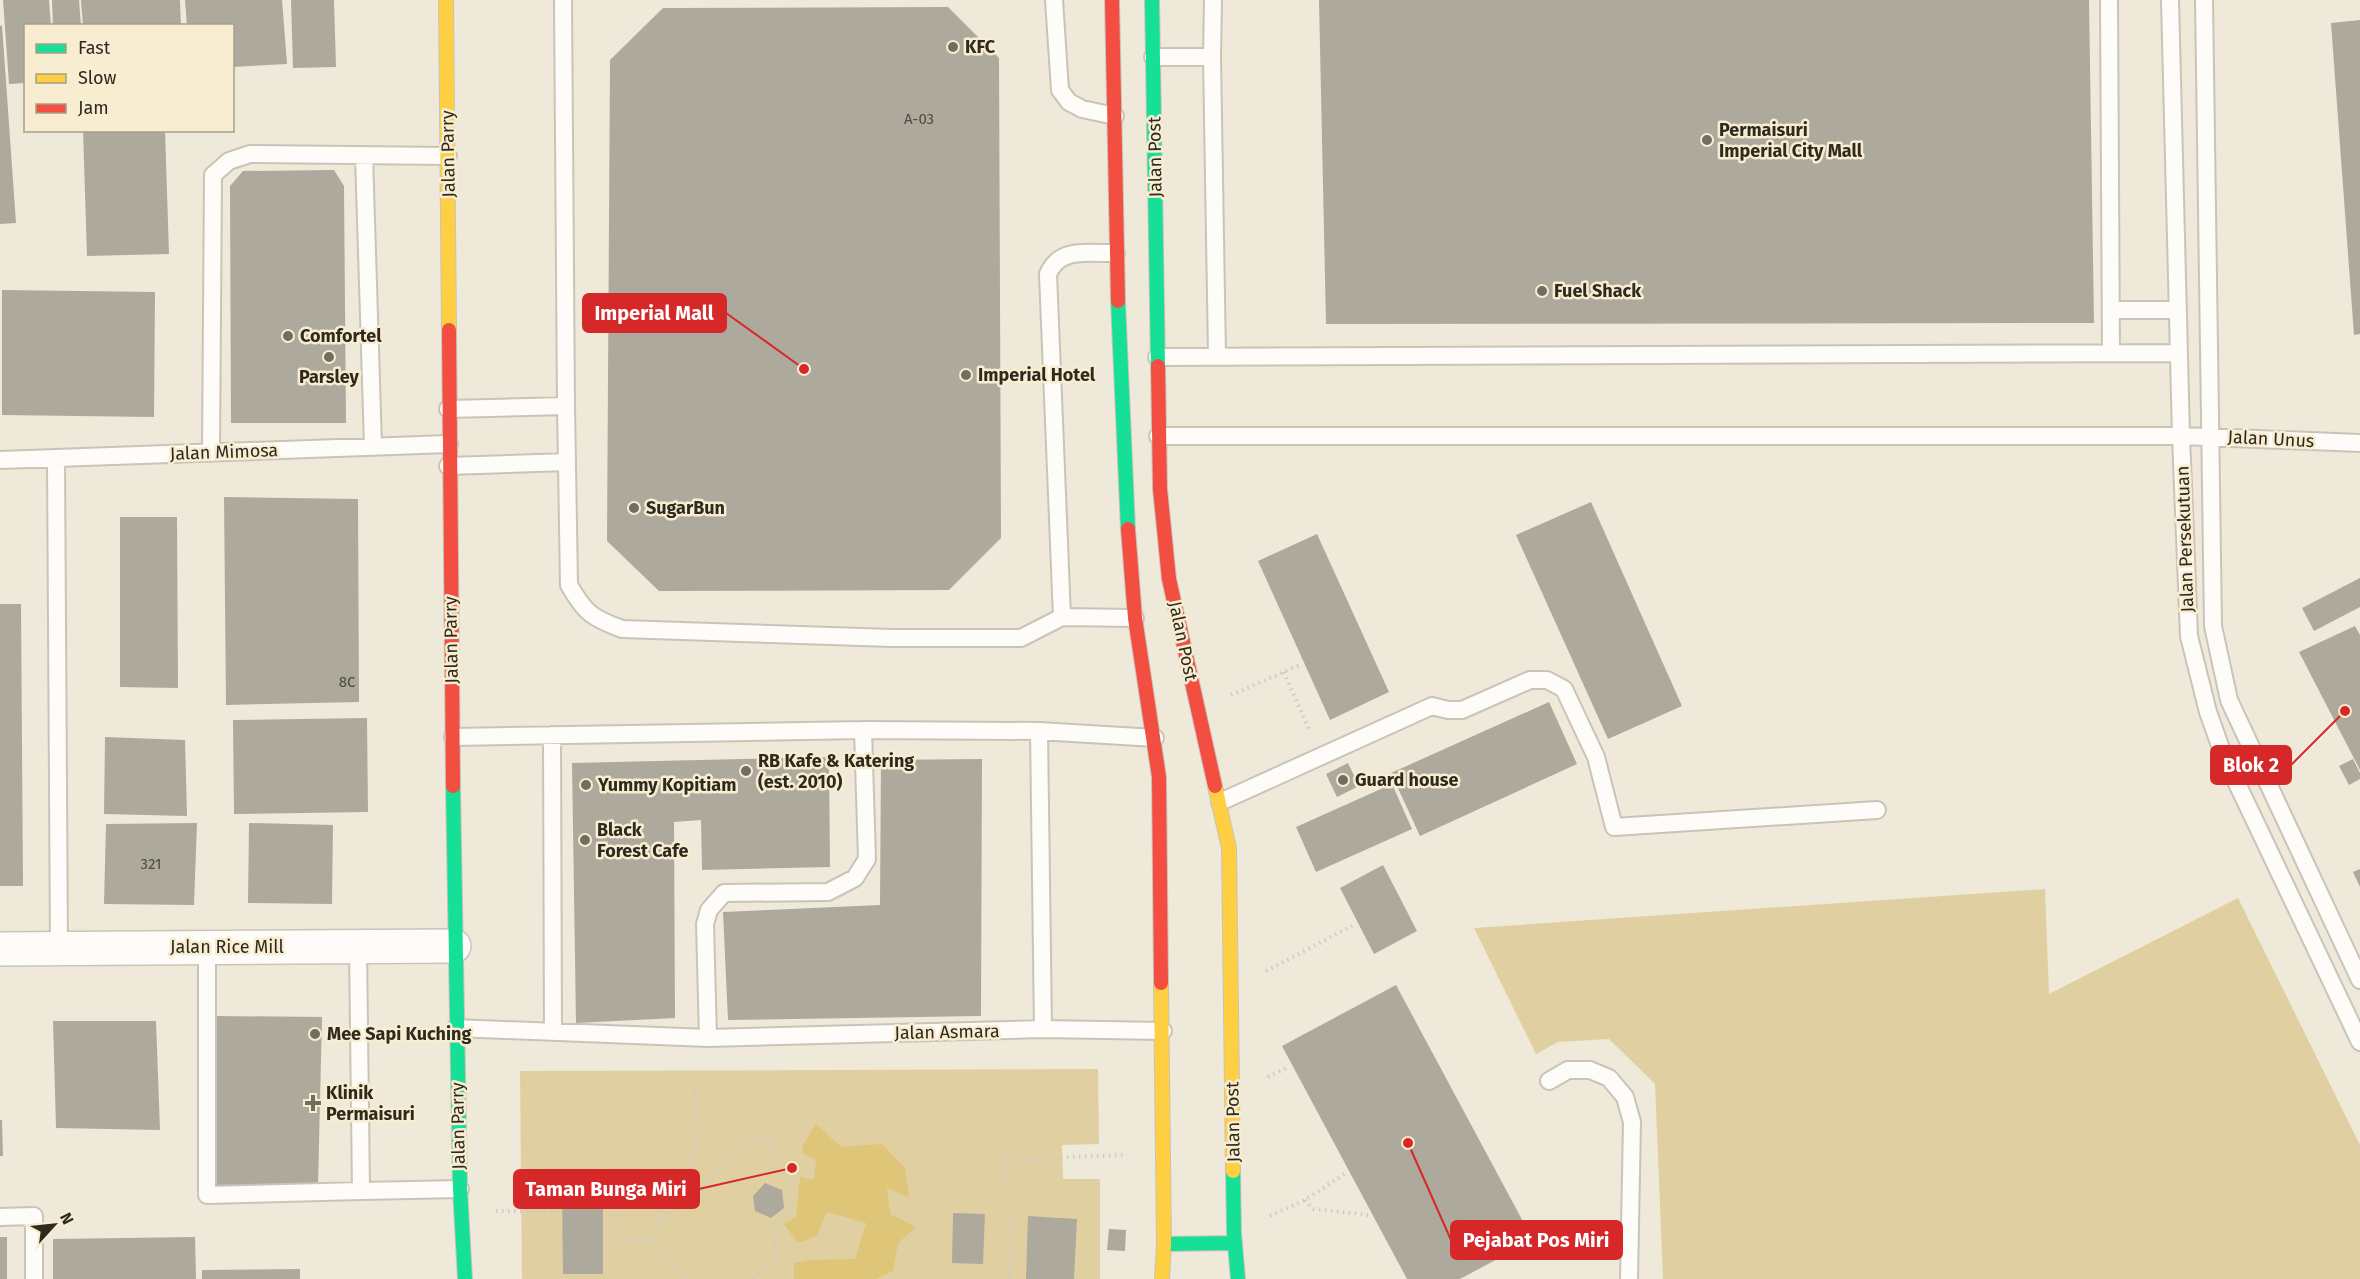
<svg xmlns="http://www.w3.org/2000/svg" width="2360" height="1279" viewBox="0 0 2360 1279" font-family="'Fira Sans',sans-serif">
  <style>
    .green { fill: #e0d0a1 }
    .water { fill: #dfc577 }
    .building { fill: #aea99d }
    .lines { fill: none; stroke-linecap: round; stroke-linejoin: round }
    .lane-casing { stroke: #c9c4b7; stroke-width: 20 }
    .street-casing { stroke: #c9c4b7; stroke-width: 36 }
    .fast-casing { stroke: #c9c4b7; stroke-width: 16 }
    .slow-casing { stroke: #c9c4b7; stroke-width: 16 }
    .jam-casing { stroke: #c9c4b7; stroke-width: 16 }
    .path { stroke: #cdcbc5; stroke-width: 4; stroke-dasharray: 1.5 4.5; stroke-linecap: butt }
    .lane { stroke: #fdfcf9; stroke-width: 16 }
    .street { stroke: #fdfcf9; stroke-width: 33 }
    .fast { stroke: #16e098; stroke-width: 14 }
    .slow { stroke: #ffcf43; stroke-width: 14 }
    .jam { stroke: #f24e42; stroke-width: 14 }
    .poi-dot { fill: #726d60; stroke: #f8edd0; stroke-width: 2 }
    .labels { text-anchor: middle; stroke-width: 5; stroke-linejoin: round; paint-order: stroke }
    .number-label { font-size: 15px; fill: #4e4a3e }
    .poi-label { font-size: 18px; font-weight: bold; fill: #2e2a1f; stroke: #f8edd0; text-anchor: start }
    .street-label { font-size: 18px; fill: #2e2a1f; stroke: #f8edd0 }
    .leader { fill: none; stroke: #d62828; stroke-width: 2 }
    .callout-dot { fill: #d62828; stroke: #f8edd0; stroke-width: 2 }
    .callout { fill: #d62828; stroke: #d62828; stroke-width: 2 }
    .callout-label { font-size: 20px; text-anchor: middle; font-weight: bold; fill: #fff }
  </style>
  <rect width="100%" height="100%" fill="#efe9d9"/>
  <path class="green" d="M2045,889L2049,994L2238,898L2360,1145V1279H1663L1655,1084L1609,1039L1558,1042L1536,1054L1474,928Z
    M1098,1069L1099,1144L1062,1145L1063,1179H1100V1279H522L520,1071Z"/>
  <path class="water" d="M816,1124L841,1147L882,1144L905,1168L909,1197L887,1188L890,1214L916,1227L898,1243L893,1271L876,1279H794V1263L808,1260L855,1259L866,1223L827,1212L817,1236L798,1243L784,1224L796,1217L800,1177L814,1180L816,1160L803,1154V1145Z"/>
  <path class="building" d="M3,0H49L51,26H26V83L9,84Z
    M52,0H79L81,26H53Z
    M81,0H180L181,26H83Z
    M185,0H282L287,64L232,67V26H187Z
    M291,0H334L336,67L293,68Z
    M1319,0H2089L2094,323L1326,324Z
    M948,7L999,58L1001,538L949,590L659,591L607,541L610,60L663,8Z
    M2360,20V334L2354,335L2331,23Z
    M2,25L16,223L0,224V26Z
    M83,130H165L169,254L87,256Z
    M334,170L344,186L346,423H231L230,186L243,171Z
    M2,290L155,292L154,417L2,415Z
    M224,497L358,499L359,702L226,705Z
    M1591,502L1682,706L1608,739L1516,535Z
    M120,517H177L178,688L120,687Z
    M1317,534L1389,692L1330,720L1258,561Z
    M2360,578V607L2314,631L2302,608Z
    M0,604H21L23,886H0Z
    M2355,626L2360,635V770L2299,652Z
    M1549,702L1577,764L1420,836L1391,773Z
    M367,718L368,812L234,814L233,720Z
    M105,737L185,740L187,816L104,814Z
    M829,757L830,867L702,870L701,820L674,822L675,1018L576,1023L572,763Z
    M982,759L981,1016L728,1020L723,912L880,905L881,760Z
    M2353,759L2360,773V779L2349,785L2339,766Z
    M1348,763L1359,786L1337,797L1326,774Z
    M1392,784L1412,829L1316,872L1296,827Z
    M197,823L194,905L104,904L106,824Z
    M249,823L333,825L332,904L248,903Z
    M1383,865L1417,931L1374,954L1340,888Z
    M2360,869V887L2353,872Z
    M1396,985L1533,1240L1460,1279H1407L1282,1046Z
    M215,1016L322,1017L318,1186H213Z
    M53,1021H156L160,1130L56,1128Z
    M0,1120H2L3,1156H0Z
    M765,1183L782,1190L784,1208L771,1218L755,1211L753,1196Z
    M562,1197H603V1274H563Z
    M953,1213L985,1214L983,1264L952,1263Z
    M1028,1216L1077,1219L1074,1279H1026Z
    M1109,1229L1126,1230L1125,1251L1107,1250Z
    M0,1237H7V1279H0Z
    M195,1237L196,1279H53V1239Z
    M300,1269V1279H202V1270Z"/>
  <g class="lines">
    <g class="lane-casing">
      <path id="lane" d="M563,0L566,406L569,585C585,613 592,618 622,629L892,638H1021L1062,617L1135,618
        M1054,0L1060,90L1069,102L1082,109L1115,116
        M2109,0L2111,353
        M2170,0L2181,436L2189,636L2208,712L2223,754L2360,1042
        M2204,0L2213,626L2229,700L2360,980
        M1153,57H1212L1213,0
        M1212,57L1217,356
        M364,155L373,446
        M2112,310H2178
        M1157,357L2179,353
        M448,409L566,406
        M1158,436H2181L2360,443
        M211,453L213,175L229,161L250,154L448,156
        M56,459L59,949
        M0,460L449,444
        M448,466L567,462
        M1062,617L1048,274C1060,246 1090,254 1116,253
        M552,735L553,1032
        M453,737L863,730L1039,731L1155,738
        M1220,802L1432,706L1448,710H1462L1530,680H1547L1564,689L1596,757L1614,827L1877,810
        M358,946L361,1191L460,1189
        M207,948V1195L361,1191
        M455,1028L708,1038L1043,1029L1039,731
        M1043,1029L1163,1031
        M708,1038L705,924L709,910L724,893L828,892L855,878L867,859L863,730
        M1549,1081L1568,1070H1590L1609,1078L1625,1097L1632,1122L1629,1279
        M0,1217L34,1216V1279"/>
    </g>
    <g class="street-casing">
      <path id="street" d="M0,949L454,946"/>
    </g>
    <g class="fast-casing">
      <path id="fast" d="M1152,0L1158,366
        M1118,301L1128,529
        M453,786L460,1189L465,1279
        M1233,1171L1234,1233L1238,1279
        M1164,1244L1235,1243"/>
    </g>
    <g class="slow-casing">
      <path id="slow" d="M446,0L449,330
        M1215,786L1229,848L1233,1171
        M1161,983L1164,1244L1162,1279"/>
    </g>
    <g class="jam-casing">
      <path id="jam" d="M1112,0L1118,301
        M449,330L453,786
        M1158,366L1160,489L1169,579L1215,786
        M1128,529L1135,618L1159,777L1161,983"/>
    </g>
    <path class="path" d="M1284,672L1310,732
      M1231,695L1300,665
      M1266,971L1352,926
      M1268,1077L1288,1067
      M1305,1200L1313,1209L1369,1215
      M496,1211L556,1212V1190H612L613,1240H652
      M1270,1216L1305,1200L1346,1173
      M659,1224L664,1201L696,1152L694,1087
      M685,1279L652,1240L659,1224L756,1138L772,1136L773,1169L790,1180V1211L774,1223L776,1261L752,1279
      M1010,1279L1007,1159L1127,1155"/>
    <use href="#lane" class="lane"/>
    <use href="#street" class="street"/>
    <use href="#fast" class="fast"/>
    <use href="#slow" class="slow"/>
    <use href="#jam" class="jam"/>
  </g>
  <g class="poi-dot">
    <circle cx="953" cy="47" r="6"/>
    <circle cx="1707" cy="140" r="6"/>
    <circle cx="1542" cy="291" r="6"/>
    <circle cx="288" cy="336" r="6"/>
    <circle cx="329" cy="357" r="6"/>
    <circle cx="966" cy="375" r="6"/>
    <circle cx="634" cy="508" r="6"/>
    <circle cx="746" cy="771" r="6"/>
    <circle cx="1343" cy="780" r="6"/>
    <circle cx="586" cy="785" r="6"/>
    <circle cx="585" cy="840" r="6"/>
    <circle cx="315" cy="1034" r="6"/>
    <path d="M310 1094h6v6h6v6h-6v6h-6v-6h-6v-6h6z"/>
  </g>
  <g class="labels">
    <g class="number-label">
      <text x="919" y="124">A-03</text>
      <text x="347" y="687">8C</text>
      <text x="151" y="869">321</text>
    </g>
    <g class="poi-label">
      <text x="965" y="53">KFC</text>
      <text x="1719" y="136">Permaisuri<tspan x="1719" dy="21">Imperial City Mall</tspan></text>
      <text x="1554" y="297">Fuel Shack</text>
      <text x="300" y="342">Comfortel</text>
      <text x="978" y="381">Imperial Hotel</text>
      <text x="329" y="383" text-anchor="middle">Parsley</text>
      <text x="646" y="514">SugarBun</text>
      <text x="758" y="767">RB Kafe &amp; Katering<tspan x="758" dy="21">(est. 2010)</tspan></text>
      <text x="1355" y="786">Guard house</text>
      <text x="598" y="791">Yummy Kopitiam</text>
      <text x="597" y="836">Black<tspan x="597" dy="21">Forest Cafe</tspan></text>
      <text x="327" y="1040">Mee Sapi Kuching</text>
      <text x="326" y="1099">Klinik<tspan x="326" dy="21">Permaisuri</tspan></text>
    </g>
    <g class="street-label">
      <text transform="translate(448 154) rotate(-91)" y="6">Jalan Parry</text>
      <text transform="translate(1155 157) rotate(-91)" y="6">Jalan Post</text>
      <text transform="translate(2271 439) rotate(3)" y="6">Jalan Unus</text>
      <text transform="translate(224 452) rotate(-2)" y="6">Jalan Mimosa</text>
      <text transform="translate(2185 539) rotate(-92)" y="6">Jalan Persekutuan</text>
      <text transform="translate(451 640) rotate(-91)" y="6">Jalan Parry</text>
      <text transform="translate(1183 641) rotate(78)" y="6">Jalan Post</text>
      <text x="227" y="953">Jalan Rice Mill</text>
      <text transform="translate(947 1032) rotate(-1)" y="6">Jalan Asmara</text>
      <text transform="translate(1233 1122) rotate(-91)" y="6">Jalan Post</text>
      <text transform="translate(458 1126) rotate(-91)" y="6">Jalan Parry</text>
    </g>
  </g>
  <path class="leader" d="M804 369L726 313M2345 711L2291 765M792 1168L699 1189M1408 1143L1451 1240"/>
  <g class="callout-dot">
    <circle cx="804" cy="369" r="6"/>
    <circle cx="2345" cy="711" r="6"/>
    <circle cx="792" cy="1168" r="6"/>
    <circle cx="1408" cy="1143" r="6"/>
  </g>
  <g class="callout">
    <rect x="583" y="294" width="143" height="38" rx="6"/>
    <rect x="2211" y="746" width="80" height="38" rx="6"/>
    <rect x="514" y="1170" width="185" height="38" rx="6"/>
    <rect x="1451" y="1221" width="171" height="38" rx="6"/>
  </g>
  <g class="callout-label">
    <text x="654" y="320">Imperial Mall</text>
    <text x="2251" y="772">Blok 2</text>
    <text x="606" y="1196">Taman Bunga Miri</text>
    <text x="1536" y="1247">Pejabat Pos Miri</text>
  </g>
  <rect x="24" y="24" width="210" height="108" fill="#f8edd0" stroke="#a79f89" stroke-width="1.5"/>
  <rect x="36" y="44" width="30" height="9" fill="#16e098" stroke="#a79f89" stroke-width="1.5"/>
  <text x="78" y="54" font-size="18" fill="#2e2a1f">Fast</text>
  <rect x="36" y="74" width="30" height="9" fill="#ffcf43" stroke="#a79f89" stroke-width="1.5"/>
  <text x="78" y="84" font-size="18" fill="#2e2a1f">Slow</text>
  <rect x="36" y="104" width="30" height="9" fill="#f24e42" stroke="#a79f89" stroke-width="1.5"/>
  <text x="78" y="114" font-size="18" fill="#2e2a1f">Jam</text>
  <g transform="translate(54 1225) rotate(63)" stroke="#f8edd0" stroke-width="4.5" paint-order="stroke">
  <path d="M0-4.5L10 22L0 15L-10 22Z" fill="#2e2a1f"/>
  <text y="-9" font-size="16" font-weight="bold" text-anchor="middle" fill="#2e2a1f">N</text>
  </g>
</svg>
